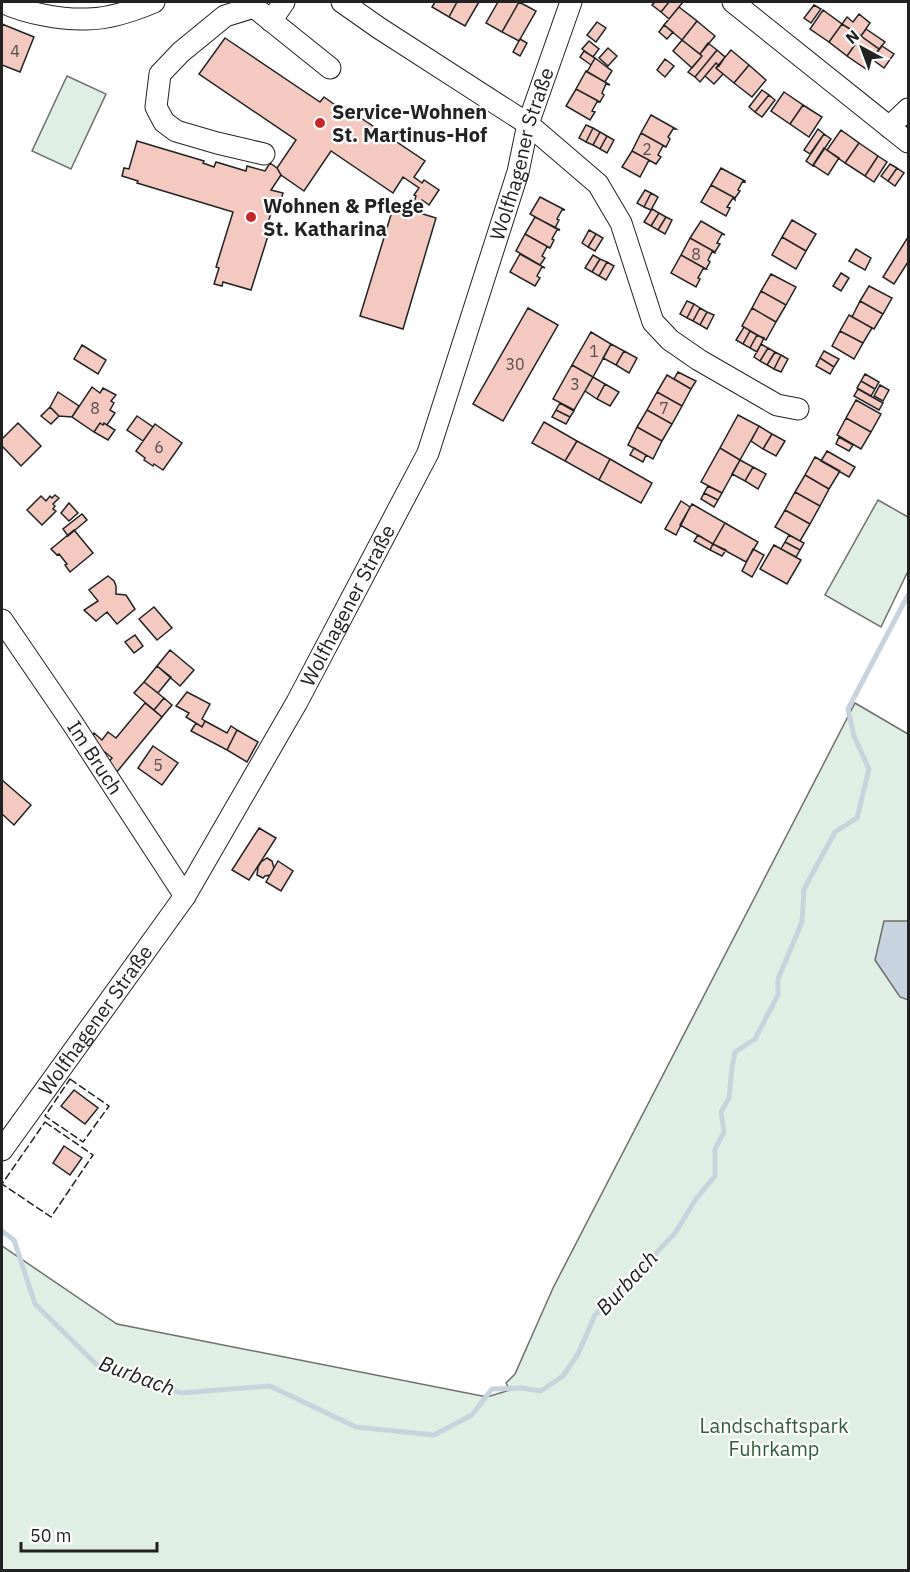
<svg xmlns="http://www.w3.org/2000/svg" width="910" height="1572" viewBox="0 0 910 1572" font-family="'IBM Plex Sans',sans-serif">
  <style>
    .green { fill: #e0efe3; stroke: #6f6f6f; stroke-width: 1.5 }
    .water { fill: #c7d3dd; stroke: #6f6f6f; stroke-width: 1.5 }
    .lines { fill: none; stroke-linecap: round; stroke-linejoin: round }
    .stream { stroke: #c7d3dd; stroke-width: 5 }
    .building { fill: #f3c9c0; stroke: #222; stroke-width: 1.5 }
    .minor-casing { stroke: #222; stroke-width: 23 }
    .minor { stroke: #fff; stroke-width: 21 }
    .fence { stroke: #222; stroke-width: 1.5; stroke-dasharray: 8 3; stroke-linecap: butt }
    .poi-dot { fill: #c62828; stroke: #fff; stroke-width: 2 }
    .labels { text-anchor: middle; stroke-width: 4.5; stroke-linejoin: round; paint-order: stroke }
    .number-label { font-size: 16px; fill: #564c4a }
    .poi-label { font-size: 20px; font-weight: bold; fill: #222; stroke: #fff; text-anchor: start }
    .street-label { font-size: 20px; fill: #222; stroke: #fff }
    .park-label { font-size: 20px; fill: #2f5e38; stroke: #fff }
    .water-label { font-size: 21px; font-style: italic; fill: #222; stroke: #fff }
  </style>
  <rect width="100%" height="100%" fill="#fff"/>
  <path class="green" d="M67,76L106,94L71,169L32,151Z
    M878,500L908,517V571L881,627L825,595Z
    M855,703L908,734V1570H2V1246L117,1324L487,1397L510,1390L506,1383L515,1374L553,1288Z"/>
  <path class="water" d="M884,921H908V1000L900,997L875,960Z"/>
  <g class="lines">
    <path class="stream" d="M2,1231L14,1240L35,1304L97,1365L181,1393L270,1386L356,1427L434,1435L472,1415L492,1389L521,1388L541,1391L563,1376L578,1354L595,1315L645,1265L675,1233L696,1199L715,1176V1149L724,1132L721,1112L729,1098L732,1067L735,1052L755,1039L778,995V979L802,922L804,889L835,832L857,818L869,769L854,736L848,709L908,595"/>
  </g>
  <path class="building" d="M435,2H457L449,17L432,7Z
    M457,2H479L465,26L449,17Z
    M498,2H519L502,32L486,23Z
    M519,2L536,11L519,41L502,32Z
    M655,2H669L661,12L652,5Z
    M669,2H683L669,19L661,12Z
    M814,5L821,9L811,23L804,18Z
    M679,7L697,21L682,40L664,25Z
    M823,10L842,24L829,42L810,29Z
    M859,14L870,23L861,36L842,24L847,17L853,22Z
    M697,21L715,36L700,54L682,40Z
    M597,22L606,28L596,42L587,35Z
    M2,24L34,37L20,72L2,65Z
    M842,24L861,36L847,56L829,42Z
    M664,25L673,32L667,39L659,32Z
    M866,29L885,42L879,49L861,36Z
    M861,36L879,49L866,69L847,56Z
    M225,38L320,102L324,97L338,107L340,104L425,161L414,177L422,183L424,180L439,190L429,205L422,200L419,212L412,210L416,196L414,195L419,188L403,177L393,193L331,151L304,191L281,175L277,168L296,140L199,74Z
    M520,39L527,43L520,56L513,52Z
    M682,40L702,56L692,68L673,51Z
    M589,41L599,49L593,57L582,49Z
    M708,43L717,50L695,77L688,72L702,56L700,54Z
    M882,46L894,54L884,68L872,59Z
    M608,48L617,56L608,66L599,58Z
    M717,50L725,57L719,66L716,63L700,82L695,77Z
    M731,50L749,65L734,83L716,68Z
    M584,51L595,58L591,65L580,57Z
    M595,58L612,71L605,82L587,72Z
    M665,59L674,66L665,77L657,70Z
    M716,63L719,66L716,68L723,74L714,84L705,76Z
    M749,65L766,80L752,97L734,83Z
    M586,71L610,85L606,84L602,93L604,95L600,102L576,89Z
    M576,89L600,102H597L592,111L595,112L590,120L566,106Z
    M762,90L769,95L755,112L749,107Z
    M784,92L803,105L790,124L771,111Z
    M769,95L775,100L762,117L755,112Z
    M803,105L822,117L809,137L790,124Z
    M651,115L676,129H673L668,137L670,139L666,147L641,133Z
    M586,125L593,128L586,142L579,138Z
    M593,128L600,132L593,145L586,142Z
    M818,129L824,134L810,154L804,150Z
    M841,130L859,143L845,163L827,150Z
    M600,132L607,136L600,149L593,145Z
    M641,133L666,147L663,146L658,155L661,157L656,164L632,151Z
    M824,134L831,139L813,166L806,161Z
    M607,136L614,140L607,153L600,149Z
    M137,141L204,161L203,163L214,167L216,162L246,171L247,166L265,171L270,163L277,168L281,175L271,190L283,193L277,213L272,211L268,222L272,223L251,290L223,282L222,286L214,284L219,268L216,267L233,212L137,183L138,181L122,176L124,168L129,169Z
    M859,143L878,156L865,176L845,163Z
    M824,148L839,158L828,175L813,165Z
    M632,151L649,160L640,177L622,167Z
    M878,156L887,162L874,182L865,176Z
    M890,164L897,168L888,181L881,176Z
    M721,168L745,181V182L743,181L738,190L740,191L735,198L711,185Z
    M897,168L904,173L895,186L888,181Z
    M711,185L735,198V200L733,198L727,207L730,208L726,216L701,202Z
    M645,190L651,193L644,207L637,203Z
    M651,193L658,197L651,210L644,207Z
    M540,197L565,210H562L557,219L559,220L555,228L530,214Z
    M394,205L436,218L403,329L360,316Z
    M652,209L659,213L651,226L644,222Z
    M659,213L666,217L658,230L651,226Z
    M535,217L560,230H557L552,239L554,240L550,248L525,234Z
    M666,217L672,220L665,234L658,230Z
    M792,220L816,234L806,251L782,237Z
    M701,221L725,235L722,234L717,243L720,244L715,252L690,238Z
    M589,230L596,234L588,247L582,243Z
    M525,234L550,248L547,247L542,256L545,258L540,265L516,251Z
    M596,234L603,238L595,251L588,247Z
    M782,237L806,251L796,269L772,255Z
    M908,237V262L894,284L883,277Z
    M690,238L715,252V253L712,252L708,260L710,262L706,269L681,255Z
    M856,249L871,258L865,270L849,261Z
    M520,254L545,268L542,267L537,276L540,278L535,286L510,272Z
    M593,255L600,259L592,272L585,268Z
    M681,255L706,269H703L698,278L700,279L696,287L671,273Z
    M600,259L607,262L599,276L592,272Z
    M607,262L614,266L606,280L599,276Z
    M841,273L849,278L841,291L833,286Z
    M771,274L796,287L786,305L761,291Z
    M869,286L892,298L883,314L860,301Z
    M761,291L786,305L776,322L752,308Z
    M687,301L694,304L687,318L680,314Z
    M860,301L883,314L874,329L852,317Z
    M694,304L700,308L693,321L687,318Z
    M528,308L558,325L503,421L473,404Z
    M700,308L707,312L700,325L693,321Z
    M752,308L776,322L766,340L742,326Z
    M707,312L714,315L707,329L700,325Z
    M849,315L872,328L863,343L840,331Z
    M744,327L750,331L743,344L736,340Z
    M750,331L757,335L750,348L743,344Z
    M840,331L863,343L854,359L832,346Z
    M591,332L611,344L593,377L572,365Z
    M757,335L764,338L757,352L750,348Z
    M611,344L624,351L616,365L603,358Z
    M761,344L768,348L760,361L754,357Z
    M82,345L106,360L98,374L74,359Z
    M768,348L775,352L767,365L760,361Z
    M624,351L637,358L629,373L616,365Z
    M824,351L839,359L834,367L820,358Z
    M775,352L781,355L774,369L767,365Z
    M781,355L788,359L781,372L774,369Z
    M820,358L834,367L830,374L816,366Z
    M572,365L593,377L574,410L553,399Z
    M678,372L696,381L691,389L674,379Z
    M865,374L879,382L875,389L861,381Z
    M667,375L691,389L682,406L657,392Z
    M593,377L605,384L597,399L585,391Z
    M861,381L875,389L871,396L857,388Z
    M605,384L619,392L610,406L597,399Z
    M880,385L889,390L883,401L874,396Z
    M92,387L100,393L103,388L116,395L111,401L114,403L110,410L115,413L107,425L104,423L103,425L100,423L94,432L72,417Z
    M858,389L883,403L879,410L854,396Z
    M58,392L79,406L72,417L59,416L50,407Z
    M657,392L682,406L672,424L647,410Z
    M856,400L881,414L871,432L846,418Z
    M560,403L574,411L570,417L556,410Z
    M50,407L59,416L51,424L41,416Z
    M556,410L570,417L566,424L552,417Z
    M647,410L672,424L662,441L637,427Z
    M738,415L759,426L740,460L720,448Z
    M137,416L153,427L143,441L127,430Z
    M846,418L871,432L861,449L837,435Z
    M544,422L577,441L565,461L532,443Z
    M18,423L41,446L21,466L2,446V439Z
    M100,423L103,425L104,423L115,430L108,440L94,432Z
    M155,424L182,443L163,470L154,464L153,466L144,460L145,458L136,451Z
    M759,426L772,434L763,449L751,441Z
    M637,427L662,441L653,459L628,445Z
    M772,434L785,441L776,456L763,449Z
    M839,437L853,445L849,451L836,444Z
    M577,441L610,459L599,480L565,461Z
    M634,448L646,455L643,462L630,455Z
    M720,448L740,460L722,493L701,482Z
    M827,451L855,467L849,477L821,461Z
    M815,457L840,471L829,489L805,475Z
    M610,459L652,483L641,503L599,480Z
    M740,460L753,467L745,481L732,474Z
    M753,467L766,474L758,489L745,481Z
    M805,475L829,489L820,506L795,492Z
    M708,486L722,493L718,500L704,493Z
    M795,492L820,506L810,524L785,510Z
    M704,493L718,500L714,507L701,499Z
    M55,495L59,498L53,504L55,506L53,509L56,511L42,525L27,510L41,496L46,501L50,496L52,498Z
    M681,501L690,507L676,535L665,529Z
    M69,503L78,513L69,521L61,513Z
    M692,504L725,523L713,544L680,525Z
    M785,510L810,524L800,541L775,527Z
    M82,514L87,520L68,536L63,529Z
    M725,523L758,542L746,562L713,544Z
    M74,530L93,553L70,572L65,565L67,564L59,554L57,555L51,549Z
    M698,535L713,544L710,550L694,541Z
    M789,535L804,543L800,550L785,542Z
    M785,542L800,550L796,557L781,549Z
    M713,544L726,550L722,556L710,550Z
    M774,545L801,560L787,584L760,569Z
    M753,549L764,555L752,577L742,571Z
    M108,576L114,581L116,586V594L126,595L135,609L117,624L107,612L96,621L84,610L98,601L89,590Z
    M154,607L172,628L157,640L139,619Z
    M135,635L143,646L134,653L125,642Z
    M170,650L194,670L180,686L157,666Z
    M157,666L171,677L158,693L144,682Z
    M144,682L164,698L154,710L134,693Z
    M187,692L210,704L202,719L205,721L202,727L186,717L189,713L176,706Z
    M164,698L172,705L162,717L154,710Z
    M145,703L162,717L116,773L106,765L112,758L89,739L94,733L102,740L108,732L116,738Z
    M205,721L227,733L231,726L237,730L227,750L191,731L196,723L202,727Z
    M237,730L258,742L247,762L227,750Z
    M153,746L178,763L162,785L138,768Z
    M2,780L31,805L14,825L2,814Z
    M259,828L276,838L249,880L232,870Z
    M267,858L272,861L274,868L270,875L265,876L263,878L257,875L258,867L261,862Z
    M278,861L293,871L281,891L266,882Z
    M74,1090L98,1108L85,1124L61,1106Z
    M64,1146L82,1158L70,1175L53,1163Z"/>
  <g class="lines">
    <g class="minor-casing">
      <g id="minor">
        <path d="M2,2C24,13 62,20 87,19C108,19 135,10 154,2"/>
        <path d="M342,2L379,28L528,124L598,184L621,223L653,322L670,340L699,360L777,405L798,409"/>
        <path d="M733,2L908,142"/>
        <path d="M271,21L284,2"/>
        <path d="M889,127L908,109"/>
        <path d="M264,154L217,143L176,131L164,122L156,107L160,74L181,52L225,16L254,7L330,68"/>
        <path id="s1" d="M2,620L73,724L185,896"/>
        <path id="s2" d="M2,1150L185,896L297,702L428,453L518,172L528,124L571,2"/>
      </g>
    </g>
    <use href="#minor" class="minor"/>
    <path class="fence" d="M70,1079L109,1106L83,1142L45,1116Z
      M45,1122L93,1155L51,1217L2,1184Z"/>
  </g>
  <g class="poi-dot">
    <circle cx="320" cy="123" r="6"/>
    <circle cx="251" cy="217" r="6"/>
  </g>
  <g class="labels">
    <g class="number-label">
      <text x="15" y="57">4</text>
      <text x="647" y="155">2</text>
      <text x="696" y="260">8</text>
      <text x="594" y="357">1</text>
      <text x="515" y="370">30</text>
      <text x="575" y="390">3</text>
      <text x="95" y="414">8</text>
      <text x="664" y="414">7</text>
      <text x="159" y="453">6</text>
      <text x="158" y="771">5</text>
    </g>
    <g class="poi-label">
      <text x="332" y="119">Service-Wohnen<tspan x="332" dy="23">St. Martinus-Hof</tspan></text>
      <text x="263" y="213">Wohnen &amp; Pflege<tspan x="263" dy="23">St. Katharina</tspan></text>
    </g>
    <g class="street-label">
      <text dy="7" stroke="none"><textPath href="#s2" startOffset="1132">Wolfhagener Straße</textPath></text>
      <text dy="7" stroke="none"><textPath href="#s2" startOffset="646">Wolfhagener Straße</textPath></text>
      <text dy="7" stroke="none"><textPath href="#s1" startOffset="166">Im Bruch</textPath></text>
      <text dy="7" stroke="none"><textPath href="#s2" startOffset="160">Wolfhagener Straße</textPath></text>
    </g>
    <g class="park-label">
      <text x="774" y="1433">Landschaftspark<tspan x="774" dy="23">Fuhrkamp</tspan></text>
    </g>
    <g class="water-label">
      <text transform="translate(627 1283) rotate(-47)" y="7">Burbach</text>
      <text transform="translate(137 1376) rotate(20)" y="7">Burbach</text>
    </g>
  </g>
  <rect width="910" height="1572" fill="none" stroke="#222222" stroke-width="6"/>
  <g transform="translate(862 48) rotate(319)" stroke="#ffffff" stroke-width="4.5" paint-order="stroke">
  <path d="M0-4.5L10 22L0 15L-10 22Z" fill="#222222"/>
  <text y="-9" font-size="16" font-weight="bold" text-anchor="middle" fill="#222222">N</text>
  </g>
  <path d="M21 1542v9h136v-9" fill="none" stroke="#222222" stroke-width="3"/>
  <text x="30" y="1542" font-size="18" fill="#222222" stroke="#ffffff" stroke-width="4.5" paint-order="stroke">50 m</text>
</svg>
